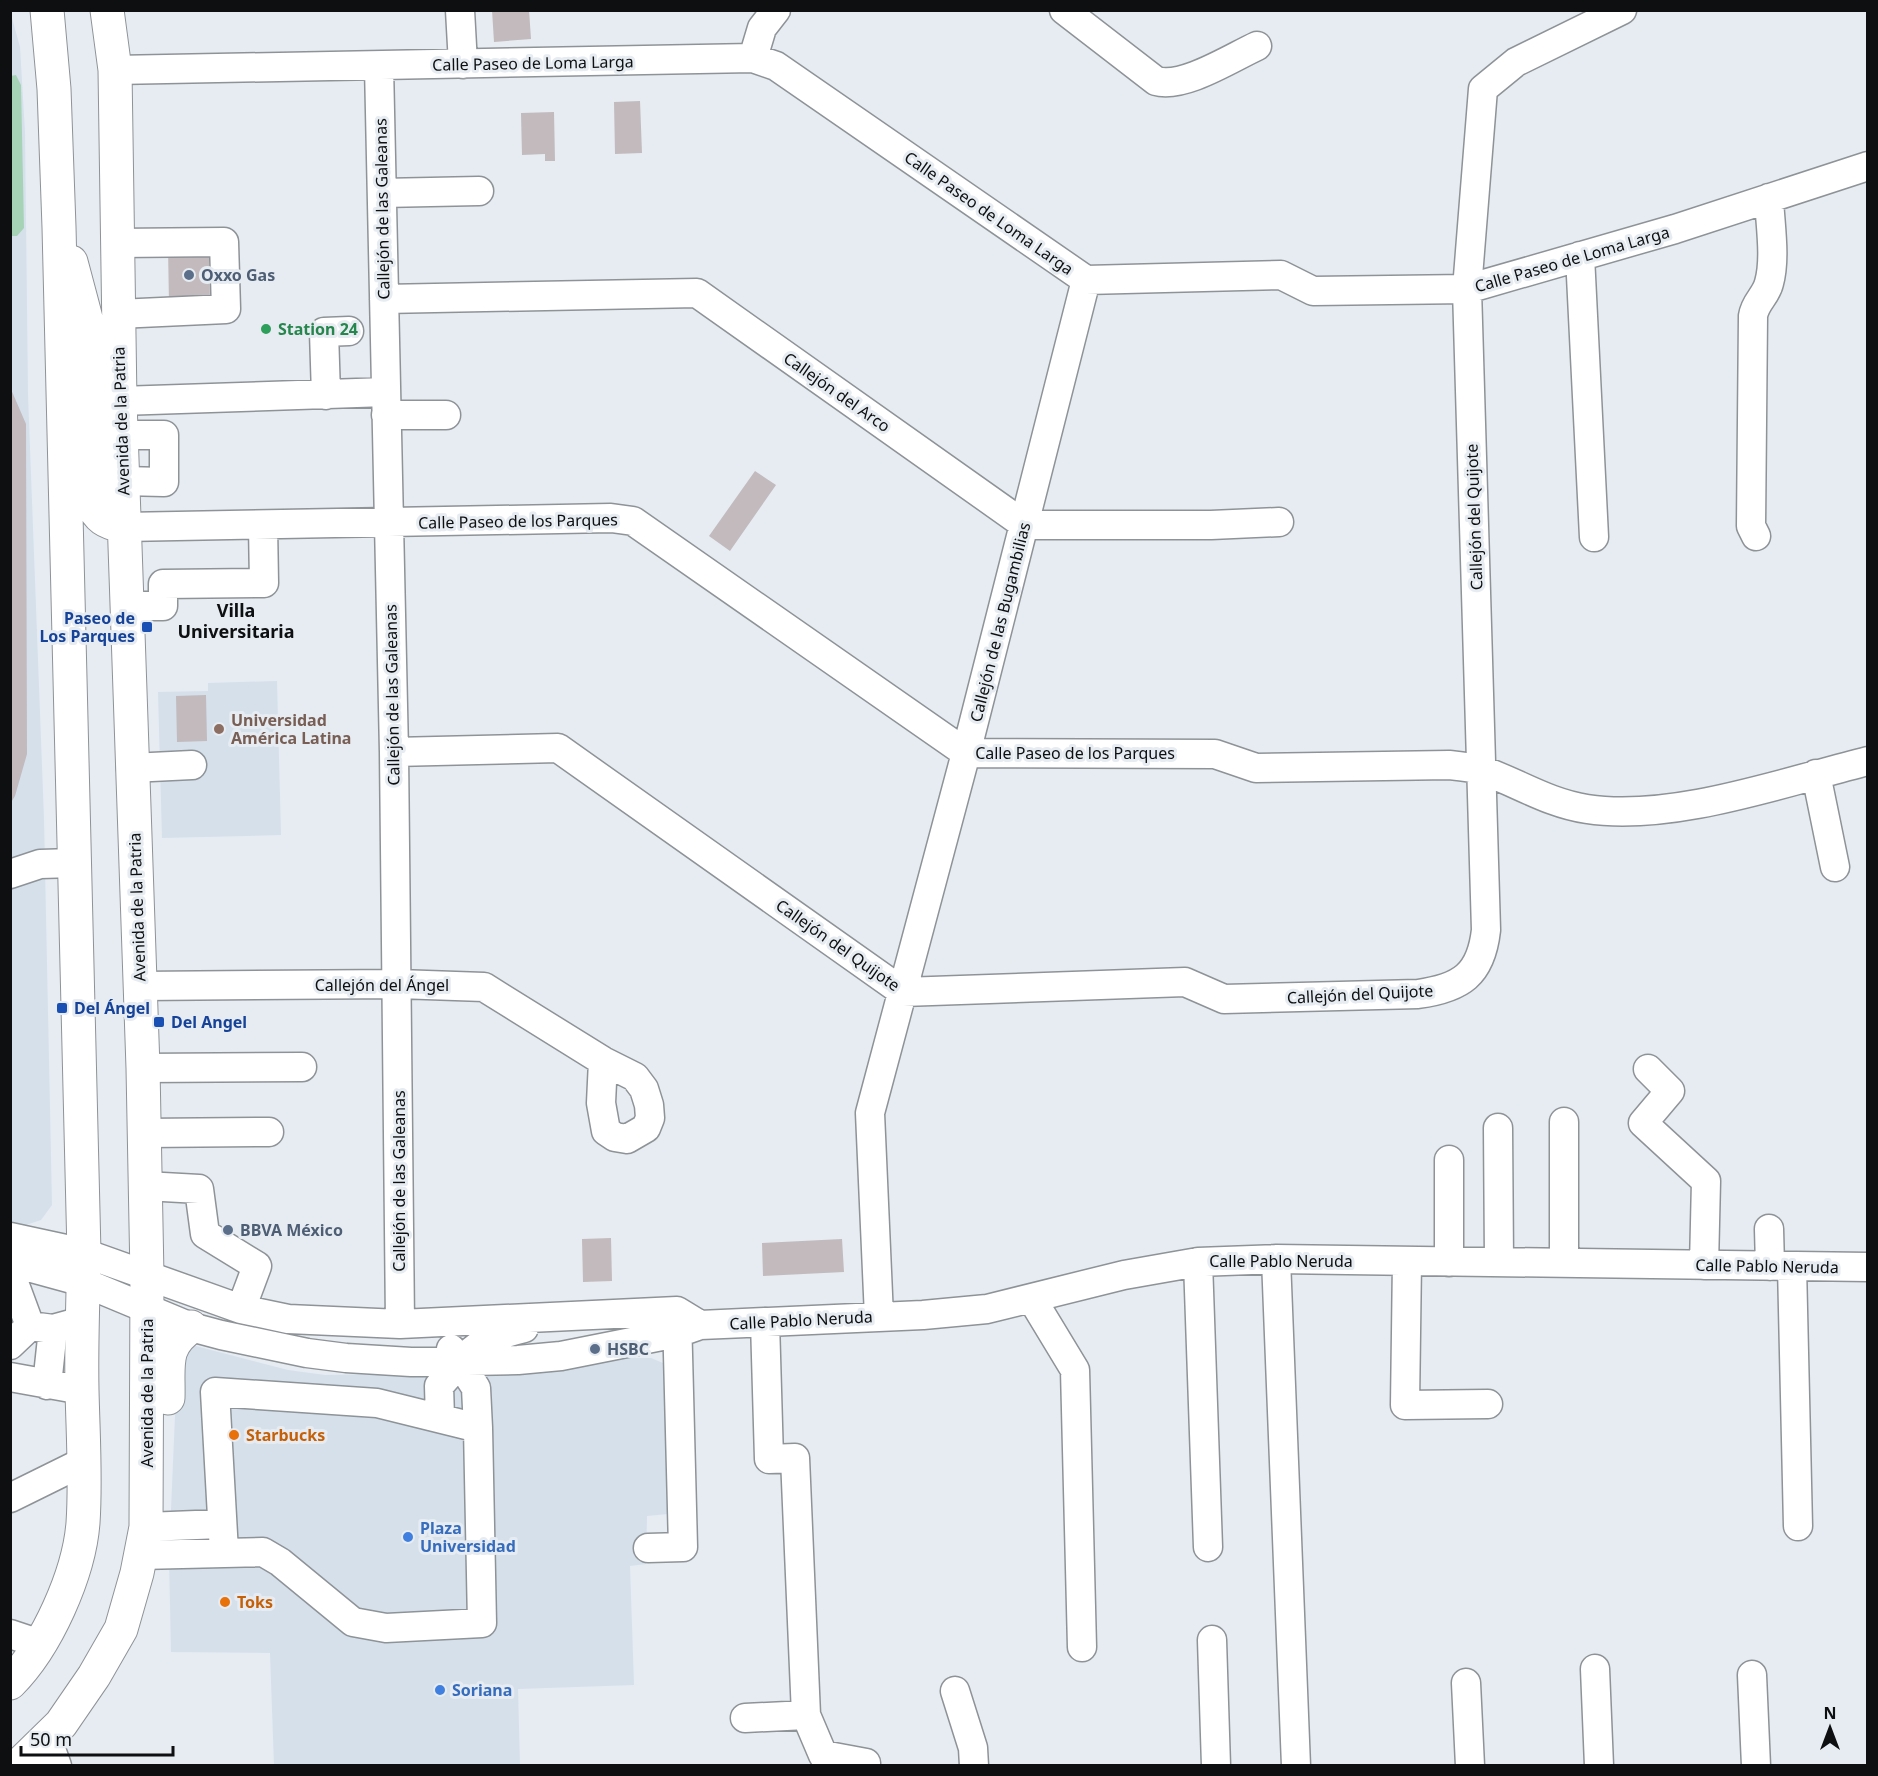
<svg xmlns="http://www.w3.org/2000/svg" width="1878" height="1776" viewBox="0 0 1878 1776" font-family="'Noto Sans',sans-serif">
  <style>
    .built { fill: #d5e0eb }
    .green { fill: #a6d3b6 }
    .building { fill: #c2babd }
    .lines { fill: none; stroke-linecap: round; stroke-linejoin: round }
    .minor-casing { stroke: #8e9398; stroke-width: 31 }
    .major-casing { stroke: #8e9398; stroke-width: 35 }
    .minor { stroke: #fff; stroke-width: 28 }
    .major { stroke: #fff; stroke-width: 33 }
    .service-dot { fill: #5c6f8a; stroke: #e6ecf1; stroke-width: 2 }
    .leisure-dot { fill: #2e9e5b; stroke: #e6ecf1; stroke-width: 2 }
    .transit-dot { fill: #1a4fb4; stroke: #e6ecf1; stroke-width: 2 }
    .education-dot { fill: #8d6e63; stroke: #e6ecf1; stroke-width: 2 }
    .food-dot { fill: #e8710a; stroke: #e6ecf1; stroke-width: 2 }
    .shop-dot { fill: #3f7fe0; stroke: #e6ecf1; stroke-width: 2 }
    .labels { text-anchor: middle; stroke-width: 6; stroke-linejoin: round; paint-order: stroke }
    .street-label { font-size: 16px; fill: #0d0f11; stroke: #e6ecf1 }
    .service-label { font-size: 16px; font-weight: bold; fill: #4e5e75; stroke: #e6ecf1; text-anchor: start }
    .leisure-label { font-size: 16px; font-weight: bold; fill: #27864d; stroke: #e6ecf1; text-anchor: start }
    .transit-label { font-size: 16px; font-weight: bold; fill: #164399; stroke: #e6ecf1; text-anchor: start }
    .education-label { font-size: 16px; font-weight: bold; fill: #785e54; stroke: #e6ecf1; text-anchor: start }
    .food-label { font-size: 16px; font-weight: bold; fill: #c56008; stroke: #e6ecf1; text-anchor: start }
    .shop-label { font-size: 16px; font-weight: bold; fill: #366cbe; stroke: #e6ecf1; text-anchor: start }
    .neighbourhood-label { font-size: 18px; font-weight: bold; fill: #0d0f11; stroke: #e6ecf1 }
  </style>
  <rect width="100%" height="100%" fill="#e6ecf1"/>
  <path class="built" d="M10,11L20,47L25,132L28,395L44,819L52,1205L41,1220L23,1226L10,1222Z
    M277,681L281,835L162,838L158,692L208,691V683Z
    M188,1344L288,1370L325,1375L500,1372L617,1358H651L670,1366L668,1514L647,1516L646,1564L630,1566L634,1685L518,1689L520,1765H274L270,1653L171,1652L169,1557L177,1369Z"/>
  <path class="green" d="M16,75L21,85L24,228L17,236H11L10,76Z"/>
  <path class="building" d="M492,10H529L531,39L494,42Z
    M640,101L642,153L615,154L614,102Z
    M554,112L555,161H545V154L522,155L521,113Z
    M209,246L210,303L169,304L168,247Z
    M10,387L26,424L27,754L15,796L10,804Z
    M755,471L776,485L730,551L709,536Z
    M206,695L207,741L177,742L176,696Z
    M611,1238L612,1281L583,1282L582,1239Z
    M842,1239L844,1272L763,1276L762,1243Z"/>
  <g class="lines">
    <g class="minor-casing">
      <path id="minor" d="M460,10L463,64
        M1064,10L1156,81C1183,89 1231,58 1257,46
        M753,58L762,28L776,10
        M379,66L394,752L400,1324
        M115,70L753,58L776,66L1086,280L1281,275L1313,291L1467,289L1675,229L1868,166
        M382,193L479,191
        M117,243L224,242L226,309L118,314
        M1580,256L1594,537
        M384,299L697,293L1025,525H1211L1279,522
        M326,395L324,332L349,331
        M120,401L386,392
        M386,415H446
        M121,435H164V482L123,481
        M124,527L611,518L633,521L966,753L1215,754L1256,768L1449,765C1459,766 1471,767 1481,770C1517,782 1547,803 1587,809C1672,822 1784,782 1868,761
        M1756,536L1751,526L1753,316C1755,302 1766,296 1769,283C1776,258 1770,224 1769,198
        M126,606H163V584L264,583L263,525
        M394,752L558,748L903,992L1185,982L1224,999L1418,994C1461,988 1481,975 1486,930L1467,289L1483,89L1516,62L1622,10
        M131,768L192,765
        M1816,774L1835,867
        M10,874L40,864L74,863
        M140,986L398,984L484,987L603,1061L635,1077L644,1089L649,1105L650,1118L646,1128L627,1139L615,1137L606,1131L601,1103L603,1061
        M143,1068L302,1067
        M1648,1069L1670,1091L1643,1123L1706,1181L1704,1265
        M1498,1128L1499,1262
        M144,1133L269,1132
        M1449,1160V1262
        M145,1186L199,1189L205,1234L257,1266L241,1309
        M1769,1229L1770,1266
        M10,1237L84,1253L241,1309L288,1319L400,1324L677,1311L700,1325
        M1276,1259L1296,1766
        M1407,1261L1405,1405L1488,1404
        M10,1262L83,1282L191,1327L221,1335L307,1353L346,1358L411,1362L518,1360L561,1356L677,1333L700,1325L923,1315L987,1309L1124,1275L1198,1262L1276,1259L1868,1267
        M1198,1262L1208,1547
        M1564,1263V1122
        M1792,1266L1798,1526
        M16,1288L30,1326
        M1032,1299L1075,1370L1082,1647
        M879,1317L870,1113L966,753L1086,280
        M10,1345L30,1326L53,1329L82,1321
        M451,1349L476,1388L478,1428
        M10,1377L82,1390
        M47,1385L53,1329
        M440,1418L439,1386C470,1351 477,1339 524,1328
        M10,1498L85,1461
        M146,1527L221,1524
        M648,1548L683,1547L677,1316
        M140,1555L263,1552L280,1562L353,1622L386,1628L482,1623L478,1428L377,1403L215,1392L224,1552
        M10,1634L40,1644
        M1212,1640L1216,1766
        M1595,1669L1599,1766
        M1752,1675L1756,1766
        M1466,1683L1470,1766
        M955,1691L973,1748L974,1766
        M806,1715L823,1755L866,1763
        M745,1718L806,1715L795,1458L769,1459L765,1322
        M47,1738L57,1766"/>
    </g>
    <g class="major-casing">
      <path id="major" d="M71,262L88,326L91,500C97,519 106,522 124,527
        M168,1398C169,1367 162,1346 191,1327
        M10,1683C47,1646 79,1574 83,1523C86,1479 83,1435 82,1390C81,1345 83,1299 84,1253L59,227L54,89L47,10
        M18,1766L61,1724L94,1676L121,1629L137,1573L146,1527L147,1276L143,1068L120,401L115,70L107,10"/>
    </g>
    <use href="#minor" class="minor"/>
    <use href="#major" class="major"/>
  </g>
  <g class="service-dot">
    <circle cx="189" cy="275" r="6"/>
    <circle cx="228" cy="1230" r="6"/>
    <circle cx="595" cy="1349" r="6"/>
  </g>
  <circle class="leisure-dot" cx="266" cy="329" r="6"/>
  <g class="transit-dot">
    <rect x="141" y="621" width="12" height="12" rx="3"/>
    <rect x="56" y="1002" width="12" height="12" rx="3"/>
    <rect x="153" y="1016" width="12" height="12" rx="3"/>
  </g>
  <circle class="education-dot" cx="219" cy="729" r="6"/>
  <g class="food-dot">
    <circle cx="234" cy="1435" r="6"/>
    <circle cx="225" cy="1602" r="6"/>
  </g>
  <g class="shop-dot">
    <circle cx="408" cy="1537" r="6"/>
    <circle cx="440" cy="1690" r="6"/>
  </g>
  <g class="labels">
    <g class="street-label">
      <text transform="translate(533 63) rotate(-1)" y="6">Calle Paseo de Loma Larga</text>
      <text transform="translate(382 209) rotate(-91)" y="6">Callejón de las Galeanas</text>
      <text transform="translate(989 213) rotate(35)" y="6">Calle Paseo de Loma Larga</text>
      <text transform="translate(1572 259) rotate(-16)" y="6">Calle Paseo de Loma Larga</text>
      <text transform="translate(837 392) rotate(35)" y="6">Callejón del Arco</text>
      <text transform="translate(121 421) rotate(-92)" y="6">Avenida de la Patria</text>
      <text transform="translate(1474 517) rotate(-92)" y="6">Callejón del Quijote</text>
      <text transform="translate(518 521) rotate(-1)" y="6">Calle Paseo de los Parques</text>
      <text transform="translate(1000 622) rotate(-76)" y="6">Callejón de las Bugambilias</text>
      <text transform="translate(392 695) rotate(-91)" y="6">Callejón de las Galeanas</text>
      <text x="1075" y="759">Calle Paseo de los Parques</text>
      <text transform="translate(137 907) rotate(-92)" y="6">Avenida de la Patria</text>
      <text transform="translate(838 945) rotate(35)" y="6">Callejón del Quijote</text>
      <text x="382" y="991">Callejón del Ángel</text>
      <text transform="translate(1360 994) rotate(-3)" y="6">Callejón del Quijote</text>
      <text transform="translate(399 1181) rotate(-90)" y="6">Callejón de las Galeanas</text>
      <text x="1281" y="1267">Calle Pablo Neruda</text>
      <text transform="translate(1767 1266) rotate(1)" y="6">Calle Pablo Neruda</text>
      <text transform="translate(801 1320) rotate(-3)" y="6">Calle Pablo Neruda</text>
      <text transform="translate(147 1393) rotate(-90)" y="6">Avenida de la Patria</text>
    </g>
    <g class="service-label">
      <text x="201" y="281">Oxxo Gas</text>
      <text x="240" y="1236">BBVA México</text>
      <text x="607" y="1355">HSBC</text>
    </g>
    <g class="leisure-label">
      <text x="278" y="335">Station 24</text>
    </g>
    <g class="transit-label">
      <text x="135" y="624" text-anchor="end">Paseo de<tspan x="135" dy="18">Los Parques</tspan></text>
      <text x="74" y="1014">Del Ángel</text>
      <text x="171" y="1028">Del Angel</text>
    </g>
    <g class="education-label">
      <text x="231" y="726">Universidad<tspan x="231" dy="18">América Latina</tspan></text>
    </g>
    <g class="food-label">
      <text x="246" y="1441">Starbucks</text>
      <text x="237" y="1608">Toks</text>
    </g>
    <g class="shop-label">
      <text x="420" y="1534">Plaza<tspan x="420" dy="18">Universidad</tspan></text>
      <text x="452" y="1696">Soriana</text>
    </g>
    <g class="neighbourhood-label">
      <text x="236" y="617">Villa<tspan x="236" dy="21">Universitaria</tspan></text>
    </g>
  </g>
  <rect width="1878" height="1776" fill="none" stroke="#0d0f11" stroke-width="24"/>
  <g transform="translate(1830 1728)" stroke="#e6ecf1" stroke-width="4.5" paint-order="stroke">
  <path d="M0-4.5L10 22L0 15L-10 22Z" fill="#0d0f11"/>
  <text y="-9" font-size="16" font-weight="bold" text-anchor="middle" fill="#0d0f11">N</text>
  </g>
  <path d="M21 1746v9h152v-9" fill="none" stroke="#0d0f11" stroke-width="3"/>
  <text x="30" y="1746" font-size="18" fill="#0d0f11" stroke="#e6ecf1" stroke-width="4.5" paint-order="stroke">50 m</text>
</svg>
